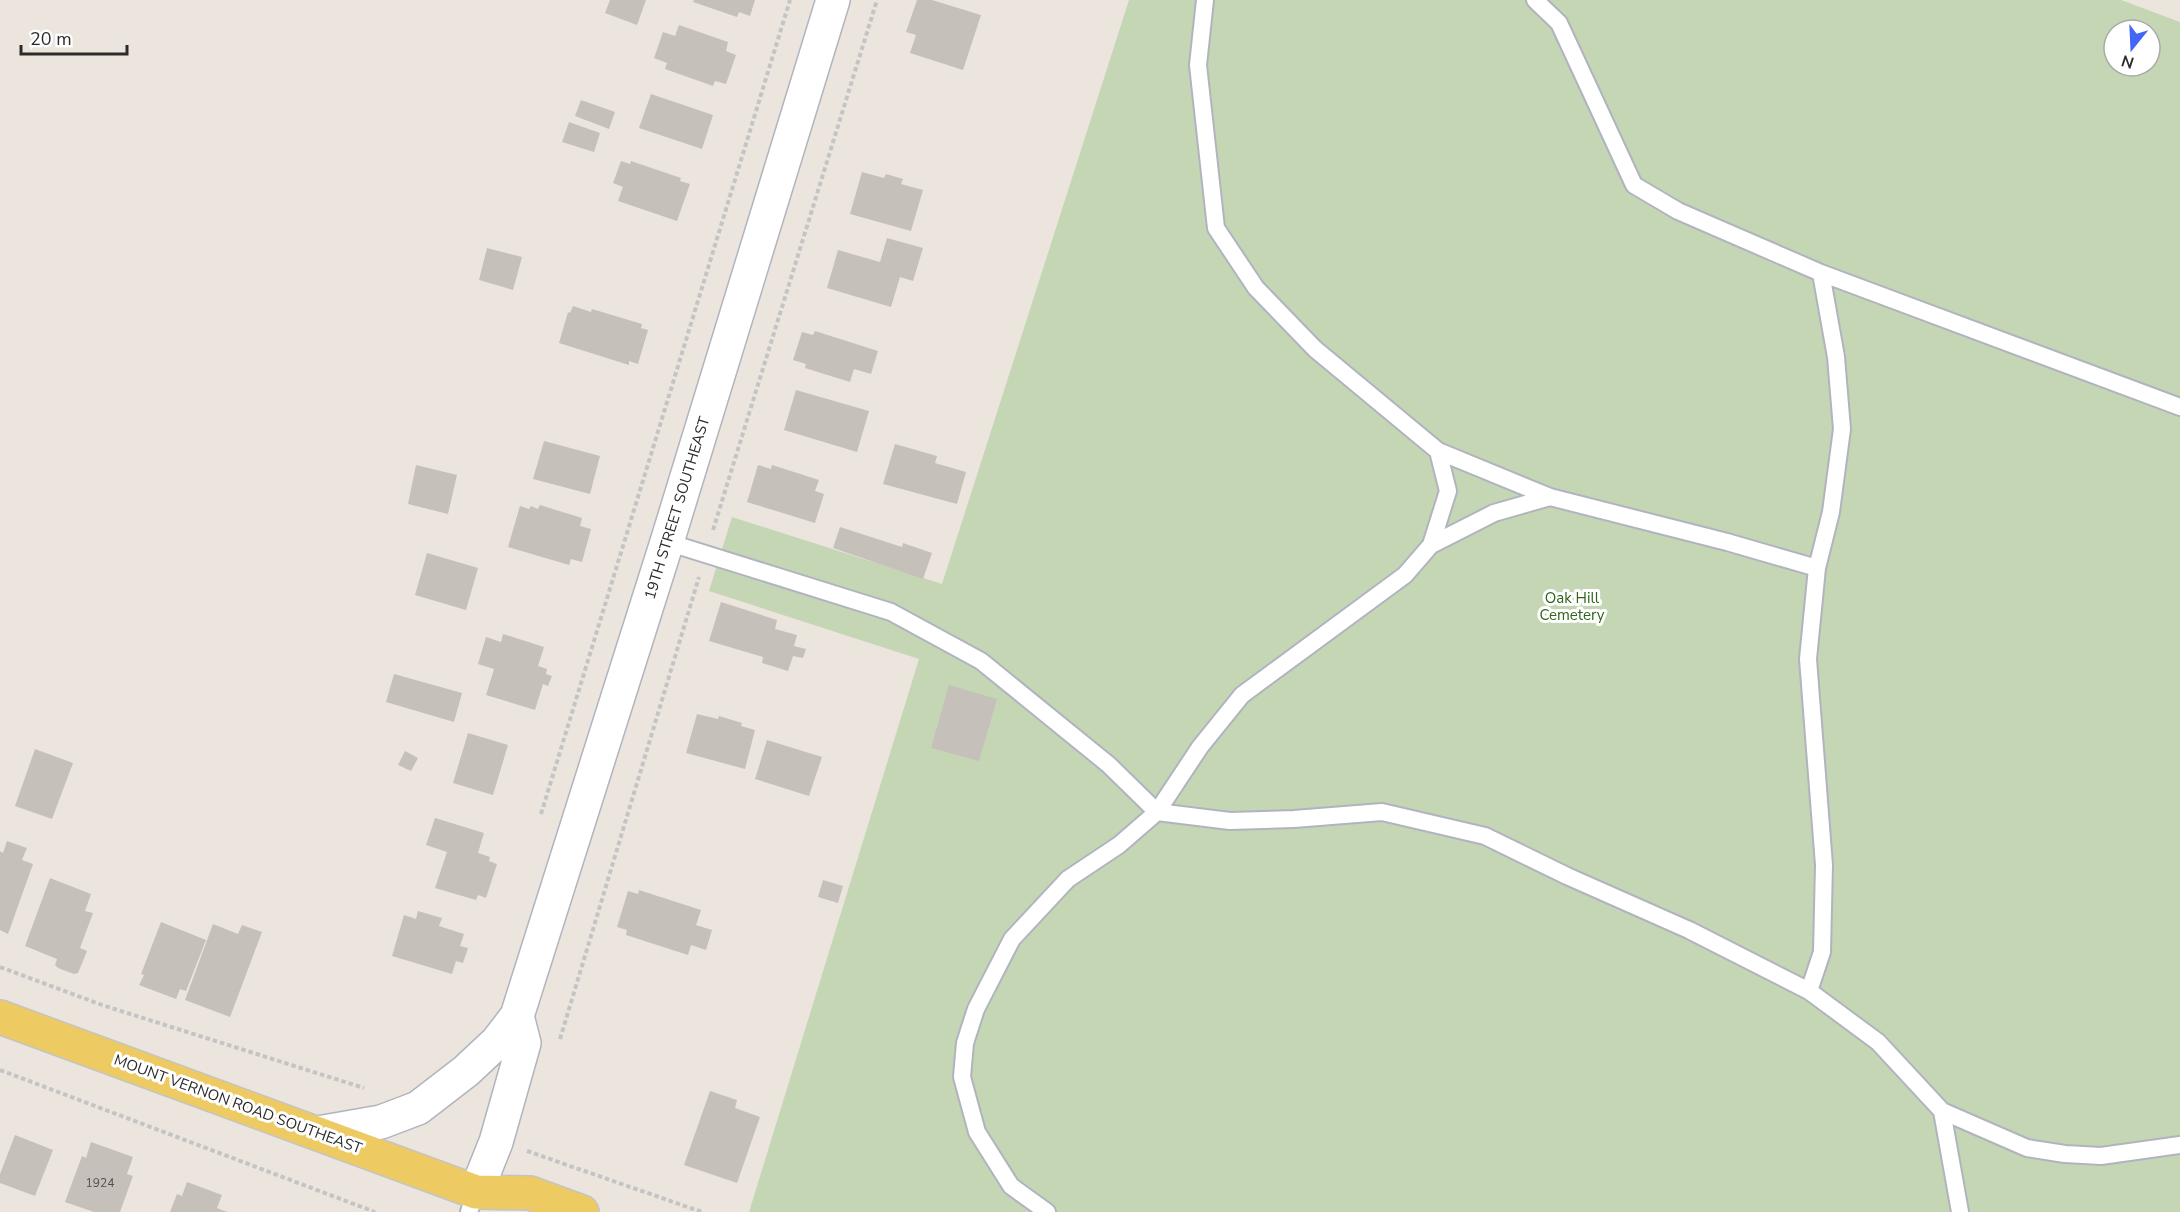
<svg xmlns="http://www.w3.org/2000/svg" width="2180" height="1212" viewBox="0 0 2180 1212" font-family="'Nunito Sans',sans-serif">
  <style>
    .cemetery { fill: #c5d6b5; fill-rule: evenodd }
    .building { fill: #c5c0b9 }
    .lines { fill: none; stroke-linecap: round; stroke-linejoin: round }
    .lane-casing { stroke: #b1b4be; stroke-width: 20 }
    .secondary-casing { stroke: #b1b4be; stroke-width: 36 }
    .primary-casing { stroke: #c4c4c4; stroke-width: 36 }
    .path { stroke: #c4c4c4; stroke-width: 4; stroke-dasharray: 4.5 3; stroke-linecap: butt }
    .lane { stroke: #fff; stroke-width: 16 }
    .secondary { stroke: #fff; stroke-width: 33 }
    .primary { stroke: #edca62; stroke-width: 33 }
    .labels { text-anchor: middle; stroke-width: 6; stroke-linejoin: round; paint-order: stroke }
    .number-label { font-size: 12px; fill: #52504e }
    .street-label { font-size: 15px; fill: #2b2b2b; stroke: #fff }
    .park-label { font-size: 15px; fill: #2d661c; stroke: #fff }
  </style>
  <rect width="100%" height="100%" fill="#ece5dd"/>
  <path class="cemetery" d="M1129,0H2121L2180,22V1212H749L919,659L709,591L732,517L942,584ZM2114,30H2150V66H2114Z"/>
  <path class="building" d="M610,0H646L637,25L605,13Z
    M694,0H755L750,16L739,12L737,17L693,2Z
    M917,0H932L981,15L963,70L910,53L916,35L906,32Z
    M679,25L728,42L726,51L736,55L726,84L715,81L713,86L665,69L667,63L654,58L663,32L675,36Z
    M651,94L713,115L702,149L639,128Z
    M581,100L615,112L609,129L575,116Z
    M569,122L600,133L594,152L562,142Z
    M621,161L630,164L631,161L681,178L680,181L690,184L677,221L618,201L623,187L613,183Z
    M862,172L884,178L886,174L903,179L901,184L923,190L911,231L850,214Z
    M887,238L923,248L913,281L900,277L891,307L827,288L838,250L880,262Z
    M487,248L522,257L513,290L479,280Z
    M573,306L591,312L592,309L642,324L641,328L648,330L638,364L629,361V365L559,343L568,312L570,313Z
    M815,331L878,351L871,374L854,369L850,382L805,368L806,364L793,360L802,332L813,335Z
    M796,390L869,411L857,452L784,430Z
    M544,441L600,456L590,494L533,479Z
    M895,444L937,456L935,463L966,472L957,504L883,484Z
    M416,465L457,475L448,514L408,504Z
    M758,465L771,469L772,465L819,480L815,491L824,494L815,523L747,502Z
    M540,505L582,518L580,526L591,529L582,562L571,559L569,565L508,547L520,506L529,509L531,506L538,509Z
    M840,527L902,547L903,543L932,553L923,579L833,548Z
    M427,553L478,568L466,610L415,595Z
    M721,602L777,620L775,629L797,635L794,646L806,649L803,658L793,656L788,671L762,663L763,657L709,641Z
    M503,634L544,647L538,666L547,669L546,674L552,676L548,686L543,684L535,710L486,695L494,669L478,664L486,637L501,642Z
    M394,674L462,693L454,722L386,702Z
    M949,685L997,699L979,761L931,748Z
    M697,714L718,719L719,716L742,723L741,726L755,730L745,769L686,753Z
    M468,733L508,745L493,795L453,783Z
    M767,740L822,757L809,796L755,779Z
    M35,749L73,763L52,819L15,806Z
    M405,751L418,758L411,771L398,765Z
    M435,818L484,833L478,853L490,857L489,861L497,864L486,898L478,895L476,900L435,888L447,852L426,845Z
    M7,841L27,848L22,860L33,864L8,934L0,930V851L3,853Z
    M50,878L91,894L85,911L93,913L80,948L87,951L78,973L74,974L58,968L55,965L57,959L25,946Z
    M823,880L843,886L838,903L818,897Z
    M639,890L701,910L696,925L712,930L706,950L691,945L688,955L626,935L627,930L617,927L628,891L638,894Z
    M418,911L442,918L439,926L464,934L460,946L468,948L463,963L456,961L452,974L392,956L404,915L416,919Z
    M161,922L206,940L186,991L180,989L176,999L139,985L144,975L141,974Z
    M213,924L238,934L242,925L262,932L230,1017L185,1000Z
    M710,1091L737,1100L735,1108L760,1117L737,1183L684,1165Z
    M15,1135L53,1150L35,1196L0,1183V1174Z
    M91,1142L133,1157L127,1174L133,1176L120,1212H94L65,1202L82,1156L86,1158Z
    M187,1182L222,1195L217,1208L227,1212H170L177,1194L182,1196Z"/>
  <g class="lines">
    <g class="lane-casing">
      <path id="lane" d="M1205,0L1198,65L1216,228L1256,288L1315,349L1438,451L1550,497L1727,542L1817,568
        M1535,0L1559,23L1634,185L1678,211L1821,273L2180,407
        M667,542L891,612L981,661L1109,765L1157,812L1230,821L1294,819L1382,812L1485,836L1567,876L1689,930L1809,991L1878,1042L1942,1111L2027,1148L2065,1154L2101,1156L2180,1145
        M1431,545L1448,491L1438,451
        M1809,991L1822,952L1824,865L1808,659L1817,568L1831,512L1842,429L1836,357L1821,273
        M1942,1111L1960,1212
        M469,1212L476,1192
        M1047,1212L1011,1186L977,1132L962,1077L965,1043L976,1009L1012,939L1068,879L1119,845L1157,812L1200,747L1242,695L1405,575L1431,545L1494,513L1550,497"/>
    </g>
    <g class="secondary-casing">
      <path id="secondary" d="M318,1133L381,1122L418,1108L466,1071L497,1042L517,1016L667,542L833,0
        M476,1192L496,1142L524,1043L517,1016"/>
    </g>
    <g class="primary-casing">
      <path id="primary" d="M0,1017L476,1192L530,1193L582,1212"/>
    </g>
    <path class="path" d="M713,530L877,0
      M541,814L790,0
      M0,967L102,1005L364,1088
      M560,1039L699,577
      M0,1070L375,1212
      M527,1151L702,1212"/>
    <use href="#lane" class="lane"/>
    <use href="#secondary" class="secondary"/>
    <use href="#primary" class="primary"/>
  </g>
  <g class="labels">
    <g class="number-label">
      <text x="100" y="1187">1924</text>
    </g>
    <g class="street-label">
      <text transform="translate(677 508) rotate(-73)" y="5">19TH STREET SOUTHEAST</text>
      <text transform="translate(238 1104) rotate(20)" y="5">MOUNT VERNON ROAD SOUTHEAST</text>
    </g>
    <g class="park-label">
      <text x="1572" y="603">Oak Hill<tspan x="1572" dy="17">Cemetery</tspan></text>
    </g>
  </g>
  <g transform="translate(2132 48) rotate(198)"><circle r="28" fill="#ffffff" stroke="#aaaaaa" stroke-width="1.5"/>
  <path d="M0-4.5L10 22L0 15L-10 22Z" fill="#4266f5"/>
  <text y="-9" font-size="16" font-weight="bold" text-anchor="middle" fill="#2b2b2b">N</text>
  </g>
  <path d="M21 45v9h106v-9" fill="none" stroke="#2b2b2b" stroke-width="3"/>
  <text x="30" y="45" font-size="18" fill="#2b2b2b" stroke="#ffffff" stroke-width="4.5" paint-order="stroke">20 m</text>
</svg>
